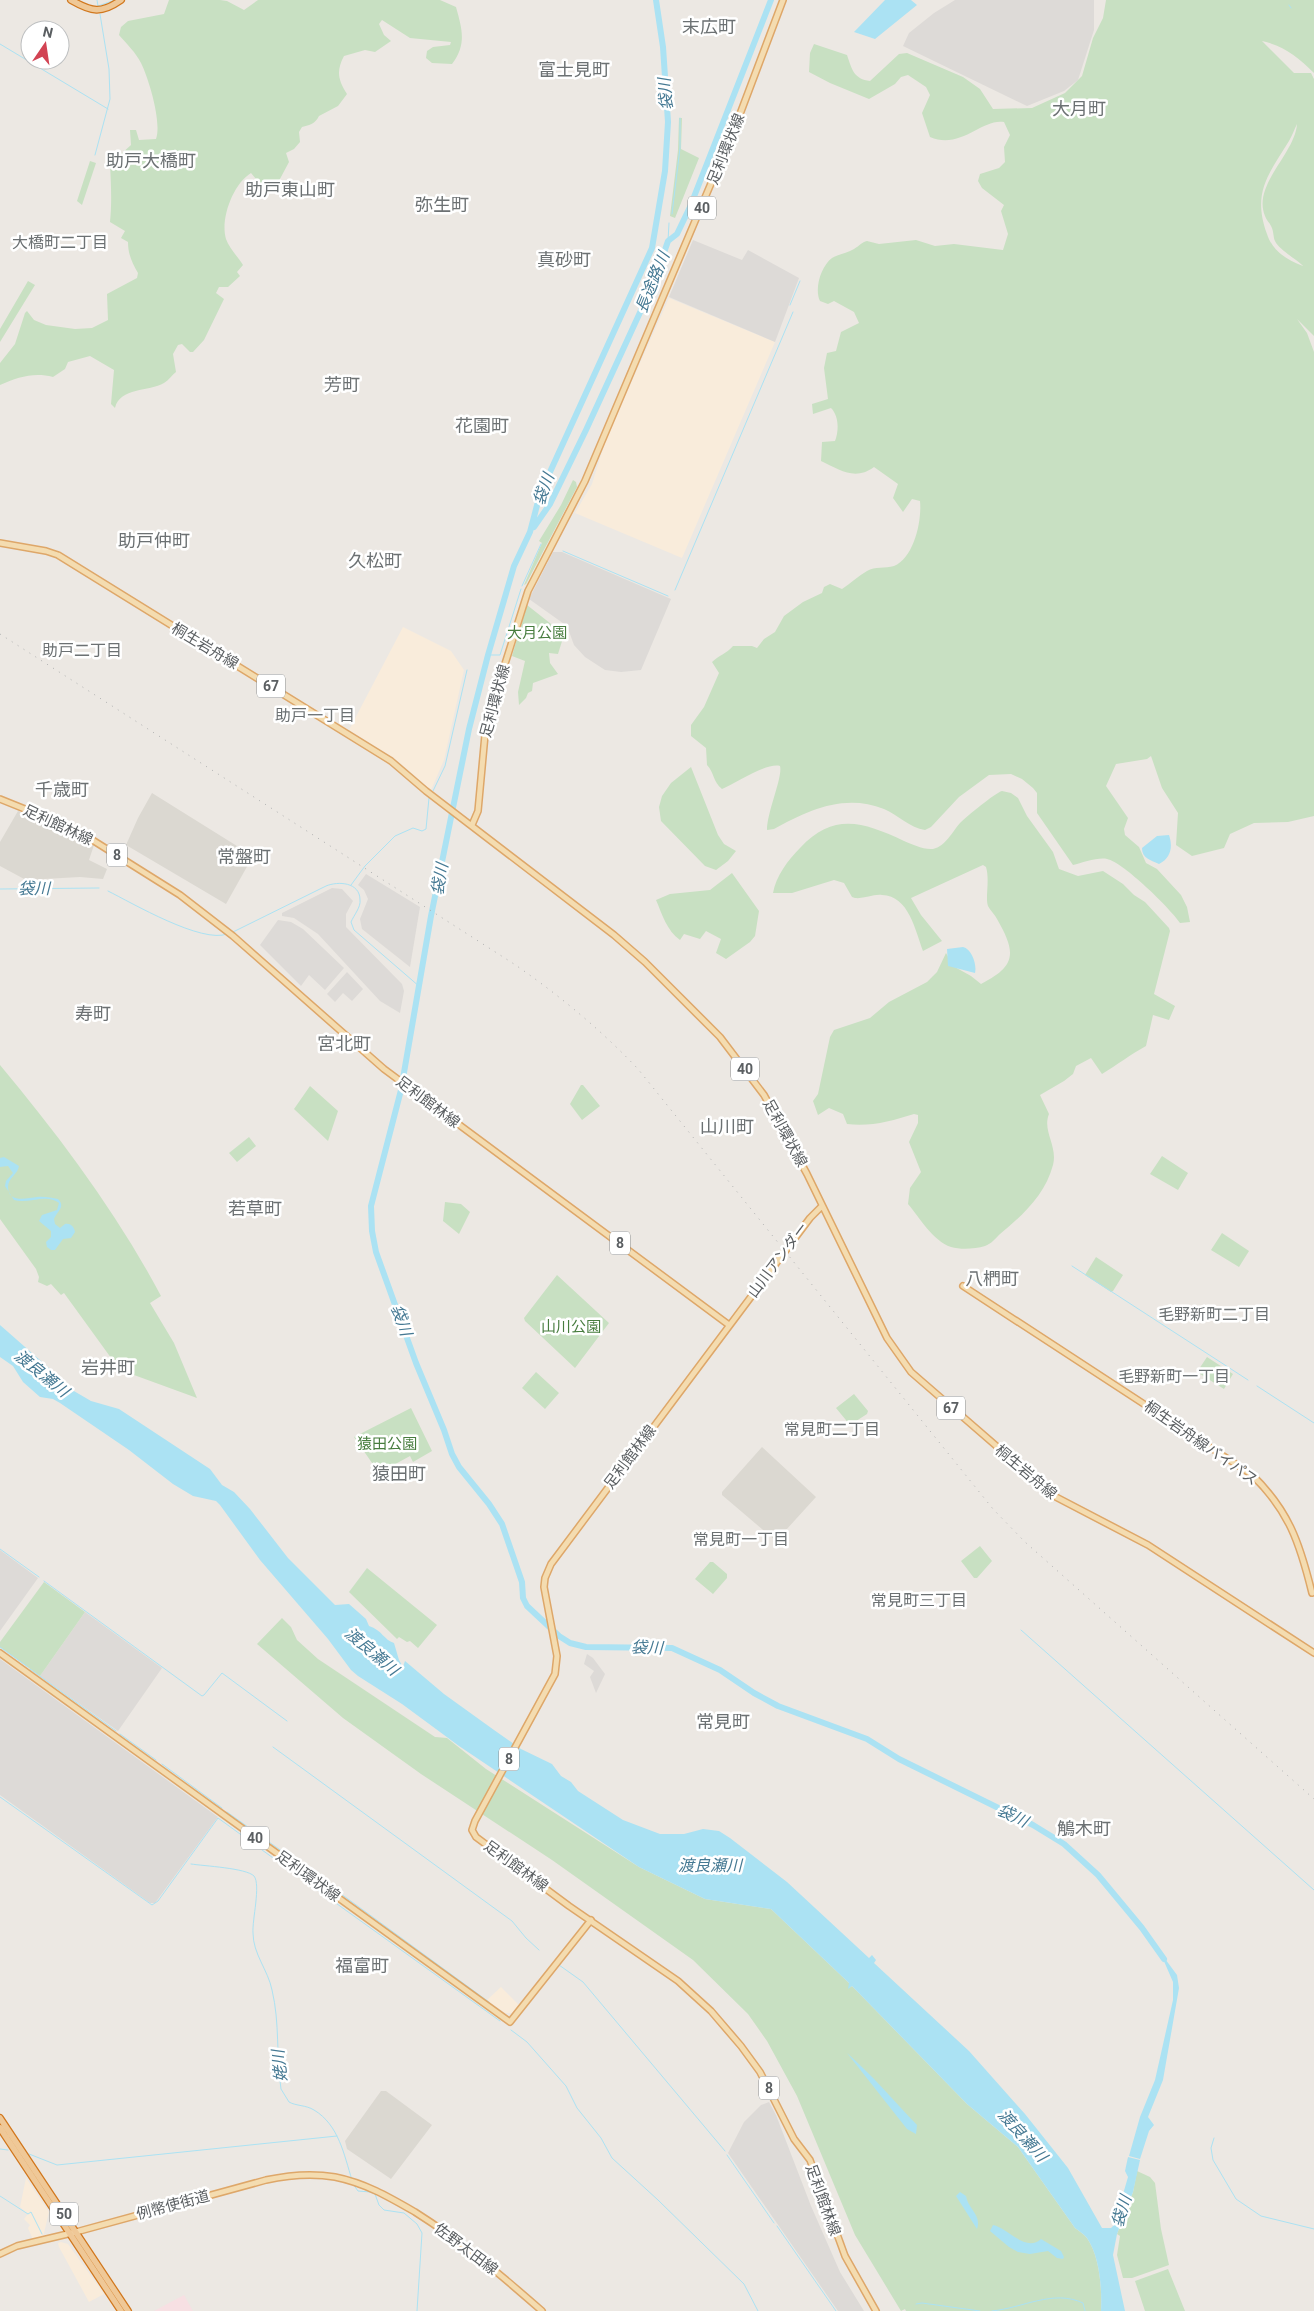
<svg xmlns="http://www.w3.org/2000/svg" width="1314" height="2311" viewBox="0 0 1314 2311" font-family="Roboto,'Noto Sans JP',sans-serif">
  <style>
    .commercial { fill: #f9ecdb }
    .industrial { fill: #dddad7 }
    .education { fill: #dbd8d1 }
    .medical { fill: #f7e0e3 }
    .green { fill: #c8e0c2; fill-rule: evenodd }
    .water { fill: #abe2f3 }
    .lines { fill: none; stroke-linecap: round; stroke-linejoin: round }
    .stream { stroke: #abe2f3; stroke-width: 1 }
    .river { stroke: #abe2f3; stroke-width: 6 }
    .major-casing { stroke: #dea769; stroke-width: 8 }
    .highway-casing { stroke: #d1771d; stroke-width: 8 }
    .major { stroke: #f4dcb0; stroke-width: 5 }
    .highway { stroke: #efc897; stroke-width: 5.5 }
    .rail { stroke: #afb0b0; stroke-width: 1; stroke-dasharray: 1 6; stroke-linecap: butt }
    .labels { text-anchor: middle; stroke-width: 5; stroke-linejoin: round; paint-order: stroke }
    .shield { fill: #fff; stroke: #8c8f91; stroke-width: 1 }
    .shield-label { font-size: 14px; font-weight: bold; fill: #5b5f62 }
    .street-label { font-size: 15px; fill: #5b5f62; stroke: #fff }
    .park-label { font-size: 15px; fill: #487d3f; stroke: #fff }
    .water-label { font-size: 16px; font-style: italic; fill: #457993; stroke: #fff }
    .neighbourhood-label { font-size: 16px; fill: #6c7173; stroke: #fff }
    .quarter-label { font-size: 18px; fill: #6c7173; stroke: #fff }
  </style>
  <rect width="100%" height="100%" fill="#ece8e3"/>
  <path class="commercial" d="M669,298L775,342L682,558L575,513L592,484L606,439Z
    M403,627L451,651L464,670L444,760L431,790L394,758L349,730Z
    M501,1987L519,2005L513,2013H505L487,2000Z
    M26,2178L49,2212L43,2237L33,2240L28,2228L30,2225L24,2219L28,2214L20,2207Z
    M61,2242L68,2244L104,2294L89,2302L59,2247L58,2243Z"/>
  <path class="industrial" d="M955,0H1094V30L1078,80L1064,91L1027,106L903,46L909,33L934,13Z
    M693,240L742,260L748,250L799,278L775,342L669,297Z
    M553,552H562L671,599L641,670L621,672L605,670L585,657L574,645L567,626L529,599Z
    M366,874L420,907L410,967L362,929L360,919L368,899L364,890L358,885Z
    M332,888L342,889L353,901L346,914V927L402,984L404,991L400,1013L380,1001L318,934L294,918L282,916V913Z
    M278,920L291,922L303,929L344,968L325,990L309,975L301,986L260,945Z
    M347,972L363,989L352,1001L343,993L335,1002L327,994Z
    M0,1550L38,1578L0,1631Z
    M85,1612L162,1668L118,1731L40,1676Z
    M587,1654L593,1658L605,1674L596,1693L590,1677L594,1671L584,1664Z
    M0,1659L218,1817L155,1903H150L0,1795Z
    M769,2102L776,2115L811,2206L840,2272L864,2311H838L728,2153L744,2122L761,2105Z"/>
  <path class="education" d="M152,793L253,856L226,904L126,845L138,818Z
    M18,811L62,827L94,845L89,860L107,869L103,879L80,877L26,880L0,866V842Z
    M762,1447L816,1497L776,1541L722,1495V1492Z
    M381,2091H386L432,2125L391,2179L347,2149L345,2141Z"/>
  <path class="medical" d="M184,2295L193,2311H154Z"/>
  <path class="green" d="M169,0H220L227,1L244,10L258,0H440L456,7C462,29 467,44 452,64L432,63L426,58L427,51L433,47L450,45L451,42L410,38L382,20L379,24L384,35L391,41L375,52L365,50L344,56C336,71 338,80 347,94L338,106L319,116C315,124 310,125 302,127L299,132L300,142L294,149L286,153L289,162L273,192L265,190L251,173C233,184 220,219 226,239C229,248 238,257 243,265L237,272L240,276L228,287H219L216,293L224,299L204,340L193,352H190L182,344L178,345L173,354L176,372C172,375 169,380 164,383C149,392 120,387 115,408L111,404L114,370L90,356L68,362L65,369L53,377C34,372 18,377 0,385V363L15,344L25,313L27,311L34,320L46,325L75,329L92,328L108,320L107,294L137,278L138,273C132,263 128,254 128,242L121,238L125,231L110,222C112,202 111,184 110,164L131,145L130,130H136L139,140L156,139C162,123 149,79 141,63C136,53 127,44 119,35L121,27L128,21L164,14Z
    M1106,0H1314V73C1298,57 1284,46 1262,41L1294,73H1311L1314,79V336L1297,319L1307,333L1314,352V816L1288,822L1254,823L1230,834L1224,848L1192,856L1176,845L1178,813L1162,788L1151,756L1147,759L1116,764L1106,786L1128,818L1124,829L1125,835L1139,847L1146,863L1157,869L1181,895L1187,907L1190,922L1180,923C1171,909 1123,862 1107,859C1098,857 1082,863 1073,865L1037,813V793L1033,788L1022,779L1011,774L989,775L959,797L931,827L925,830C910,828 898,815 884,809C845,793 808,810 774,829L767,830C767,812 783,777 780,766C767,762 735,784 722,789C713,782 714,772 707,765L706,748L691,736V725L704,707L719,673L712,662C719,655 726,654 733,646H752L757,648L764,639L775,632L784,616L803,602L822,593L824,587L830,584L842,589C850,584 858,576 867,571C875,566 885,569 894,566C914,558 922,521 920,501L912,499L903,512L893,498L898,484L874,467C855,481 840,470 821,461L822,442L835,441C839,431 839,416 831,408L813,414L812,404L828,399L824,368L827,353L836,351L841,332L859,323L854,312L834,301L828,304L820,301C814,289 821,266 832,258C839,254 848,253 854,249C859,246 862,242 867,241L879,244L916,240L935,246L954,244L1003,250L1008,234L1001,211L1004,205L982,188L978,181L980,174L999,168L1005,162L1004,147L1010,135L1004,122C982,118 961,150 930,137L922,113L930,95L926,87L908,75L901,77L895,84L869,99L830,83L809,72L810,53L814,44L847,55C852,70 854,79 870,81L899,54L907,53L963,77L980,89L993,109L1032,108L1065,93L1082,76L1093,38L1103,18ZM1297,124C1295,154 1252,185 1265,216C1266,220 1270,223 1271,226C1274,231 1273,237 1275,241C1279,250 1298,260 1303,266C1286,260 1272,250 1267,234C1252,193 1268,175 1289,141C1292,136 1294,130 1297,124Z
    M679,118H682L681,149L699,158L675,218L670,216L678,150Z
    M90,161L96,163L82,205L77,201Z
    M28,281L35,285L0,342V329Z
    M573,480L576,482L577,487L526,584L524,585L541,545L542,543L539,541L561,505Z
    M527,605L560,631L563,638L558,654L549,653L550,663L558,674L533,683L532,691L528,693L526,698L519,705L518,692L525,661L512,656Z
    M691,767L718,835L724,844L736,851L728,861L716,870L705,866L661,821L659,807L662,796L671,783Z
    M1002,791L1011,793L1018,798L1027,816L1053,852L1059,869L1078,876L1103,871L1123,884L1134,895L1145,902L1169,928L1170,931L1154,994L1175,1006L1169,1020L1153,1015L1146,1046C1131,1054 1117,1065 1102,1074L1091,1058L1076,1066L1073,1074L1064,1081L1040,1095L1049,1114C1042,1131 1058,1146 1053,1165C1045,1195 1023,1215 1000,1234C996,1238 991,1244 985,1246C975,1249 961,1250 951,1247C933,1241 919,1217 908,1204L910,1188L921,1172L909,1142L918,1123V1115L914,1114C892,1121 870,1127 847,1124L843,1114L829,1108L818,1115L813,1101L818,1094L830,1037L834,1030L870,1018L889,1002L927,982L937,972L946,953L953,966L971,976L981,984C1017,966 1016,952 997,919C995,915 990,910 988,906C985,898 990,880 986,867L983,865L911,898L921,915L942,941L923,951C915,930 909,896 882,895C873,894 864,899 855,898L852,897L844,883L834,880L792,893H773C776,876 788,860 800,848C834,812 863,822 904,841C912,844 923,850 933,849C946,846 952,832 960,823C966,817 995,793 1002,791Z
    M732,873L759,911L755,936L750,942L726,959L716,953L721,939L706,931L700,939L684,934L680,940C667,931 662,914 656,900L670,894L710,890Z
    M0,1065C60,1137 117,1213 161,1296L150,1303L174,1343L197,1398L134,1375L114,1362L64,1293L61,1295L51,1284L47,1286L38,1282L39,1277L36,1269L0,1219Z
    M581,1085H583L600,1106L582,1120L570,1104Z
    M310,1086L338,1111L328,1141L294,1109Z
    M249,1137L256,1146L237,1162L229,1153Z
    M1162,1156L1188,1173L1178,1190L1150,1174Z
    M445,1202L461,1204L470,1212L459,1234L443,1221Z
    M1222,1233L1249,1251L1239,1267L1211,1250Z
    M1096,1257L1123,1275L1113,1291L1111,1292L1085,1275Z
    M557,1275L609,1323L575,1368L525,1321L524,1318Z
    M1207,1357L1233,1374L1224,1389L1197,1372Z
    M536,1372L559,1393L545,1409L522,1388Z
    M854,1394L868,1411L867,1414L850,1425L836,1408Z
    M411,1408L432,1451L413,1462L410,1456L379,1473L354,1437Z
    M980,1546L992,1561L977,1578H974L961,1561Z
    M710,1562H713L727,1574V1578L713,1594L695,1579Z
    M367,1568L437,1625L418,1648L410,1641L407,1642L399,1637L397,1639L349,1592Z
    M44,1582L85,1612L40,1676L0,1647V1642Z
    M282,1618L291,1627L297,1640L318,1659L435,1737L447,1738L486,1769L639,1867L705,1899L771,1909L849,1983V1988L852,1986L967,2104L1018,2147L1075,2228C1079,2231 1084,2234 1087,2238C1100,2257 1102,2289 1101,2311H906L905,2309L901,2311L855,2235L797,2096L767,2041L748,2014L693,1960L552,1860L421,1774L343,1718L257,1644Z
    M1137,2171L1150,2177L1155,2183L1161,2229L1169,2265L1132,2278H1123L1117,2255L1120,2236L1117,2234L1133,2192Z
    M1168,2269L1185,2311H1145L1135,2281Z"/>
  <path class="water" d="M885,0H911L917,5L875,39L854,32Z
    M1169,835C1173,847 1171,858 1159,864C1150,860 1142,858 1142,848L1157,836Z
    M963,947C972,949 977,965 975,973L948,966L947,949Z
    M4,1157L19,1166C18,1174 8,1178 8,1187C8,1204 28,1198 37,1197C44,1196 52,1198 58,1199C66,1207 57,1211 54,1219L55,1224L60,1228L65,1224C70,1223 74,1226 75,1232L71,1238L63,1239L55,1250H51L47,1247L46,1242L51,1237V1231L39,1221L42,1215L57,1210L59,1203C47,1193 29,1204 14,1200L5,1186L6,1181L13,1173L8,1166L0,1167V1158Z
    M0,1325L49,1368L67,1387L91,1401L119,1409L210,1469L222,1485L234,1492L250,1509L288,1558L335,1605L349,1604L366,1619L369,1626C382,1630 384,1640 394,1643L399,1660L403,1667L405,1661L444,1694L494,1730L521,1749L552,1764L561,1776L571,1782L578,1791L623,1820L660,1834H684L703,1829L719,1831L730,1838L787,1882L869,1958L872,1955L876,1960L874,1963L969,2051L1025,2114L1068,2168L1102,2228H1111L1114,2225L1128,2177L1125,2171L1128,2157L1140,2160L1133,2192L1117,2234L1113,2255L1125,2311H1101C1102,2289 1100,2257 1087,2238C1084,2234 1079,2231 1075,2228L1018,2147L967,2104L852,1986L848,1989L849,1983L771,1909L705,1899L639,1867L459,1746L402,1704L358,1676L351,1670L328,1639L260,1560L220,1505L216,1501L193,1496L173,1484L129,1450L60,1403L53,1399L40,1397L23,1382L13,1366L0,1357Z
    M1160,1952L1177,1975L1179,1988L1163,2080L1148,2117L1154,2125L1149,2131L1140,2159L1129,2156L1140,2117L1155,2080L1173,2000V1982Z
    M847,2053C872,2075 894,2101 917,2125L916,2134L907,2129Z
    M960,2192L966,2196C968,2209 982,2215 977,2229L956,2196Z
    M993,2225C1008,2228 1026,2253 1041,2239L1061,2251L1064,2257L1063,2259L1057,2258L1048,2251L1030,2254L1018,2252L1009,2247L990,2231Z"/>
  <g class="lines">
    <path class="stream" d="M97,0L98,6L115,0
      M1289,5L1291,8
      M0,44L108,109
      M95,155L110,99L109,69L100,14
      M672,214L680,148V118
      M668,241L669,223
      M790,305L800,281
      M563,551L668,596
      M522,586L541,544
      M675,590L793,312
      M488,655H500L521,589
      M433,791L445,766L467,670
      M351,885L365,866L395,836L413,828L422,831L426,829L429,798
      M0,889L99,888
      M108,891C132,903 202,944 227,934
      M233,932L326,886C338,881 360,882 360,900C361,907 354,915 351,922L354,930L420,987
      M1072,1266L1248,1380
      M1257,1386L1314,1423
      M0,1549L39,1577
      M44,1581L202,1696L204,1695L222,1673L287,1721
      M1021,1630L1314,1890
      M0,1647L28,1667
      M30,1669L116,1731
      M120,1734L156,1760
      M273,1747L512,1921L526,1938L539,1950
      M162,1764L222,1808
      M0,1797L152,1905L158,1901L218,1818L291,1871
      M227,1812L297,1862
      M191,1864C204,1866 246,1868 254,1876C261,1885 252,1920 253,1933C253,1954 268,1970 272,1990C280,2023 276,2057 281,2089L289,2102C296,2106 306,2105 314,2110C339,2125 344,2155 352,2180
      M300,1864L489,2002
      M294,1873L500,2021
      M559,1965L583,1982L725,2151
      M511,2030L527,2042L566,2086L577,2108L601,2138L612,2158L658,2200L744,2284L758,2311
      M1214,2138L1211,2148L1213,2160L1236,2199L1261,2216L1314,2229
      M0,2149L8,2150
      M29,2154L57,2165L337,2136
      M727,2155L774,2223
      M353,2184L358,2191L370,2192L375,2194L379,2205L384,2210L404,2213L417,2224L422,2233L417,2311
      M0,2196L28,2214L31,2212L42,2234
      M777,2226L836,2311
      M916,2304L922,2303L980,2311
      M992,2311C1023,2308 1053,2289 1083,2303L1085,2311"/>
    <path class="river" d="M656,0L663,47L668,122L665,171L652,248L540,494L530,532L514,566L488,655L469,729L431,916L401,1090L371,1206L372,1231L376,1252L416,1363L444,1430L452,1454L459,1467L489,1504L502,1524L522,1582L523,1598L527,1606L559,1636L570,1643L586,1647L672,1648L720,1670L754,1693L778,1706L867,1739L899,1759L1033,1825L1064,1844L1098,1875L1142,1928L1164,1959
      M534,527L550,504L586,430L654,282L668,241L677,234L690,207L771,0"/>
    <g class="major-casing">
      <path id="major" d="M0,543L46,551L58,555L391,761L426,791L614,935L645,962L720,1037L764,1095L807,1174L887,1338L911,1372L1054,1496L1148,1545L1314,1653
        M0,799L62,824L86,836L180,895L233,936L384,1069L729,1325
        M472,825L478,811L486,724L528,591L585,481L737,122L783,0
        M822,1206L810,1218L551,1564L545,1578L544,1587L557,1656L555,1674L475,1821L472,1830L476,1837L569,1906L678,1981L711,2011L741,2046L760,2072L794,2139L810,2160L845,2256L876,2311
        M963,1286L1251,1474C1289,1510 1300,1544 1312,1593
        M0,1653L510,2022L591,1920
        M0,2254L17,2246L76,2232L266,2180C289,2175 312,2173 335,2177C365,2183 389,2197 415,2212C461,2241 501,2275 542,2311"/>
    </g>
    <g class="highway-casing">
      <path id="highway" d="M71,0C92,12 101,14 121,0
        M0,2118L128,2311
        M0,2128L121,2311"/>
    </g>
    <use href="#major" class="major"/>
    <use href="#highway" class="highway"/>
    <path class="rail" d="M0,634L514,964C559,995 600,1029 638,1069L993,1509L1025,1542L1314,1799"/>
  </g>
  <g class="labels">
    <g class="shield">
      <rect x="688" y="196.5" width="28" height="23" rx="4"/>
      <rect x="257" y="674.5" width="28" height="23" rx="4"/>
      <rect x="107" y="843.5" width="20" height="23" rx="4"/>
      <rect x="731" y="1057.5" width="28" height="23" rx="4"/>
      <rect x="610" y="1231.5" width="20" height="23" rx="4"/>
      <rect x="937" y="1396.5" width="28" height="23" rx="4"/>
      <rect x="499" y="1747.5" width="20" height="23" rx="4"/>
      <rect x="241" y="1826.5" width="28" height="23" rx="4"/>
      <rect x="759" y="2076.5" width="20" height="23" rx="4"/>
      <rect x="50" y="2202.5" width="28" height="23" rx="4"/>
    </g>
    <g class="shield-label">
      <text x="702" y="213">40</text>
      <text x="271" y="691">67</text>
      <text x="117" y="860">8</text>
      <text x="745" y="1074">40</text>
      <text x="620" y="1248">8</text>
      <text x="951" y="1413">67</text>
      <text x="509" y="1764">8</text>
      <text x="255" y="1843">40</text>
      <text x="769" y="2093">8</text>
      <text x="64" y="2219">50</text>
    </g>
    <g class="street-label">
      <text transform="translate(726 149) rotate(-68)" y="5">足利環状線</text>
      <text transform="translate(205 646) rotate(31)" y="5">桐生岩舟線</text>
      <text transform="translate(495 701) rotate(-75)" y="5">足利環状線</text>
      <text transform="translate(58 825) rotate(25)" y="5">足利館林線</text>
      <text transform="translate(428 1102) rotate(37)" y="5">足利館林線</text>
      <text transform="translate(785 1133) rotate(61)" y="5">足利環状線</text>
      <text transform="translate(778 1260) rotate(-53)" y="5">山川アンダー</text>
      <text transform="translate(1201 1443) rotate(35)" y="5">桐生岩舟線バイパス</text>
      <text transform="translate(630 1457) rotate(-53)" y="5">足利館林線</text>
      <text transform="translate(1026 1472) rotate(40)" y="5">桐生岩舟線</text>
      <text transform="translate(516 1866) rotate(36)" y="5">足利館林線</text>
      <text transform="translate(308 1876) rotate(36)" y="5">足利環状線</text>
      <text transform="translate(823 2200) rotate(70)" y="5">足利館林線</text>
      <text transform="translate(173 2205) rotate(-15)" y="5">例幣使街道</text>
      <text transform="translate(466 2249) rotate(37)" y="5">佐野太田線</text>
    </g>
    <g class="park-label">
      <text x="537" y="638">大月公園</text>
      <text x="571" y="1332">山川公園</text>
      <text x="387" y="1449">猿田公園</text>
    </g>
    <g class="water-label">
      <text transform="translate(665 94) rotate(-95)" y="6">袋川</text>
      <text transform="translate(652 282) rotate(-68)" y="6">長途路川</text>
      <text transform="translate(543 489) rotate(-70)" y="6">袋川</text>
      <text transform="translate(439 879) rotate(-80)" y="6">袋川</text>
      <text x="34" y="894">袋川</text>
      <text transform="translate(402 1320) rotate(70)" y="6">袋川</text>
      <text transform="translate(42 1373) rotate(39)" y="6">渡良瀬川</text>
      <text transform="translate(647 1647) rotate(2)" y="6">袋川</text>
      <text transform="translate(372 1651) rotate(40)" y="6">渡良瀬川</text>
      <text transform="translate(1013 1815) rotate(26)" y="6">袋川</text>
      <text x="710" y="1871">渡良瀬川</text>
      <text transform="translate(279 2066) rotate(-96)" y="6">姥川</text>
      <text transform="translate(1023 2135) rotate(48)" y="6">渡良瀬川</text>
      <text transform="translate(1121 2211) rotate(-73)" y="6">袋川</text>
    </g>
    <g class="neighbourhood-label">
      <text x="60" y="248">大橋町二丁目</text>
      <text x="82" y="656">助戸二丁目</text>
      <text x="315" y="721">助戸一丁目</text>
      <text x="1214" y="1320">毛野新町二丁目</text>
      <text x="1174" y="1382">毛野新町一丁目</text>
      <text x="832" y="1435">常見町二丁目</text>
      <text x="741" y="1545">常見町一丁目</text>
      <text x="919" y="1606">常見町三丁目</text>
    </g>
    <g class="quarter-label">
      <text x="709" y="33">末広町</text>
      <text x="574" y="76">富士見町</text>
      <text x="1079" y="115">大月町</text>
      <text x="151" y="167">助戸大橋町</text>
      <text x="290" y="196">助戸東山町</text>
      <text x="442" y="211">弥生町</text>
      <text x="564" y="266">真砂町</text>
      <text x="342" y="391">芳町</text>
      <text x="482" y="432">花園町</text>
      <text x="154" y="547">助戸仲町</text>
      <text x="375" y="567">久松町</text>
      <text x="62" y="796">千歳町</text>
      <text x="244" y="863">常盤町</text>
      <text x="93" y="1020">寿町</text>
      <text x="344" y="1050">宮北町</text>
      <text x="727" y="1133">山川町</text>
      <text x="255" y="1215">若草町</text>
      <text x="992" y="1285">八椚町</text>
      <text x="108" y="1374">岩井町</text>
      <text x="399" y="1480">猿田町</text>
      <text x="723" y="1728">常見町</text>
      <text x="1084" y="1835">鵤木町</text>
      <text x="362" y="1972">福富町</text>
    </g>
  </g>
  <g transform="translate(45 45) rotate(13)"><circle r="24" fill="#ffffff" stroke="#bdbfc0"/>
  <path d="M0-4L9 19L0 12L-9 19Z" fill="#d24353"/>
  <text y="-8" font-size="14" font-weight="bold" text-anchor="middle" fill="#5b5f62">N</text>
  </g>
</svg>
